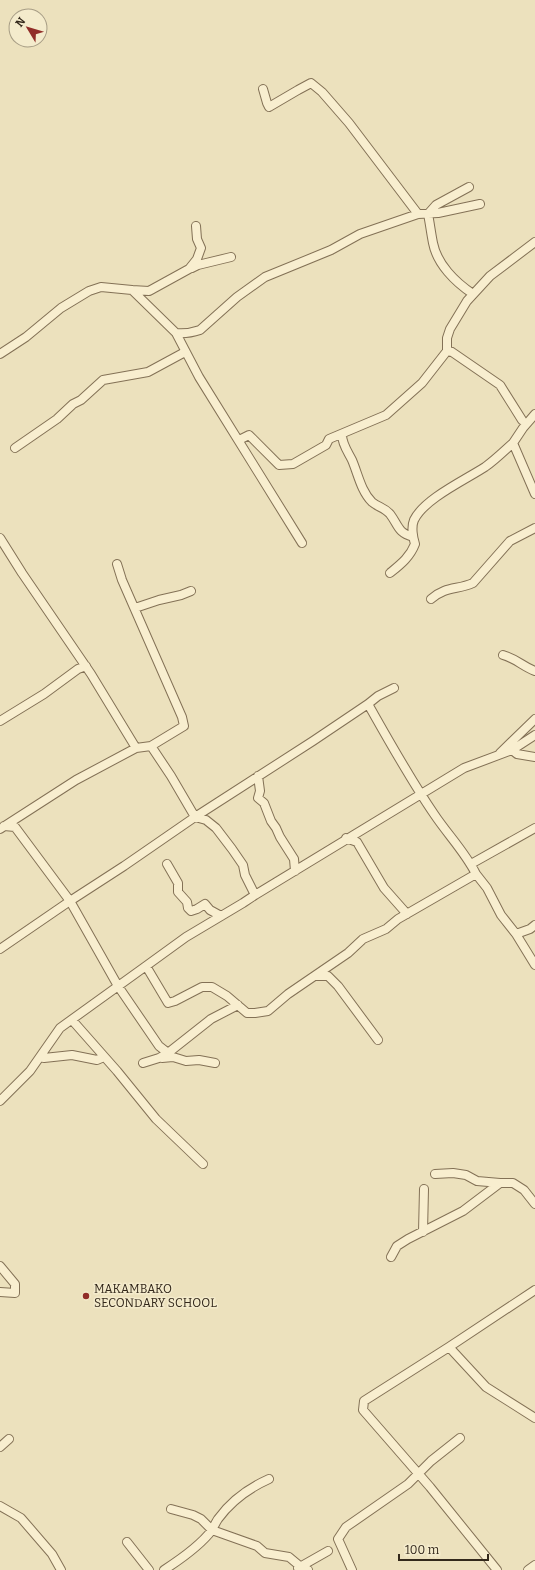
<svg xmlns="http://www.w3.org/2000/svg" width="535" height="1570" viewBox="0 0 535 1570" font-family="Bitter,serif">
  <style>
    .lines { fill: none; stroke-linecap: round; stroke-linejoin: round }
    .minor-casing { stroke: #837156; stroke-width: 10 }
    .minor { stroke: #f8eecf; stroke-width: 8 }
    .poi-dot { fill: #912d28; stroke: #f4ebcc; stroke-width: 1.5 }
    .labels { text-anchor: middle; stroke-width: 3; stroke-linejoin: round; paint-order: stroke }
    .poi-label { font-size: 12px; fill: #33281b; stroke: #f4ebcc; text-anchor: start }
  </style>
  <rect width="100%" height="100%" fill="#ece1bd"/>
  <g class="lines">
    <g class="minor-casing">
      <path id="minor" d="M263,89L267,103L269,107L298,90L311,83L322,92L349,123L418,214
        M469,187L436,205L428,214C430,224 431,233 433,243C437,264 455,282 473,294
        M192,268L198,265L231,257
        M132,290L149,291L189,269L197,259L201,248L197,239L196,226
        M176,333L199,377L302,543
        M447,351L452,352L500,385L522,420
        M0,354L26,337L61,308L89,291L101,287L132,290L176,333C185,334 191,333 200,330L237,297L265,277L331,250L360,234L418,214L438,213L480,204
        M535,414L523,428L513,443L535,494
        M342,435C342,444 348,452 352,460C358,474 361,491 372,502C378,507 385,508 390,514C399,526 397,532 413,537
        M239,440L249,435L279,465L293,464L326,445L329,439L386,415L422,383L447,351V338L450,329L467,301L490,276L535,242
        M15,448L57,419L73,404L81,400L103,380L148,372L185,352
        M0,538L22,573L91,674L136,748
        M390,573C401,564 410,557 415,544C413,538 411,527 414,520C424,499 465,480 485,467C495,460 504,451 513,443
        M431,599C446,586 457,590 473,583L510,541L535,528
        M135,608L159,600L181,595L191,591
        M503,655C517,659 522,666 535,671
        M368,704C389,741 410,779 434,814C448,835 465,852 476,874
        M0,721L44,694L78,669L86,666
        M151,746L171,776L195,817L206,820L216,828L232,849L243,865L245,875L255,895
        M512,750L517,754L535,757
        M500,753L535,719
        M258,776L260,791L258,798L264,803L271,821L276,828L280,837L294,859L295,871
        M4,826L15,827L70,901L118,986L159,1046L168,1053
        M0,829L76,780L136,748L151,746L184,726L182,717L122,580L117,564
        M346,838L357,842L384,888L407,914
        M167,864L178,883V892L187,902L188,908L191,911L197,909L205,904L210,910L221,916
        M471,864L535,828
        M516,934L535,965
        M0,949L70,901L124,866L195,817L313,741L368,704L378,696L394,688
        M146,966L186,937L243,903L255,895L464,768L512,750L535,735
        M315,976H328L338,986L378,1040
        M72,1020L117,1071L156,1119L203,1164
        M40,1057L44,1058L72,1055L97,1060L104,1057
        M162,1058L173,1057L186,1061L199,1060L215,1063
        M143,1063L159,1058L168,1053L211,1019L238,1005
        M0,1101L30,1071L60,1028L146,966L168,1003L175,1001L202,987H212L227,996L247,1013H255L268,1011L288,994L348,953L363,939L386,929L398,919L476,874L487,888L501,915L516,934L530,929L535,925
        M435,1174L453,1173L466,1175L477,1181L500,1183
        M423,1232L424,1189
        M391,1257L397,1246L408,1239L463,1211L500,1183H513L524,1190L535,1204
        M0,1266L15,1284V1293L0,1292
        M449,1347L486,1387L535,1418
        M0,1447L9,1439
        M0,1506L21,1518L52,1554L61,1570
        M171,1509L193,1515L201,1519L212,1530L257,1546L265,1553L289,1557L301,1567L308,1570
        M127,1542L149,1570
        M298,1568L328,1551
        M164,1570C181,1559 200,1546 212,1530C214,1526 216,1522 218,1519C231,1501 249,1488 269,1479
        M352,1570L338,1539L346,1527L408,1484L431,1461L460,1438
        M497,1570L430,1487L363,1410L364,1401L449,1347L535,1290
        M528,1570L535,1565"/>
    </g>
    <use href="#minor" class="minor"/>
  </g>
  <circle class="poi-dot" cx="86" cy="1296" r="4"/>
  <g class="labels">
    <g class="poi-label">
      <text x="94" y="1293">MAKAMBAKO<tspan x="94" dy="14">SECONDARY SCHOOL</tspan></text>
    </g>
  </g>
  <g transform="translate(28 28) rotate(308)"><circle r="19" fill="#f4ebcc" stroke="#a79d85"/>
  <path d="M0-3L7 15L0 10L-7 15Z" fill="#912d28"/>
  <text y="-6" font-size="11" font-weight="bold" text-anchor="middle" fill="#33281b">N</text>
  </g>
  <path d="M399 1554v6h89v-6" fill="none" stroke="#33281b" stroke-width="2"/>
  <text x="405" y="1554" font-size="12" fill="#33281b" stroke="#f4ebcc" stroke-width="3" paint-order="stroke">100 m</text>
</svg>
